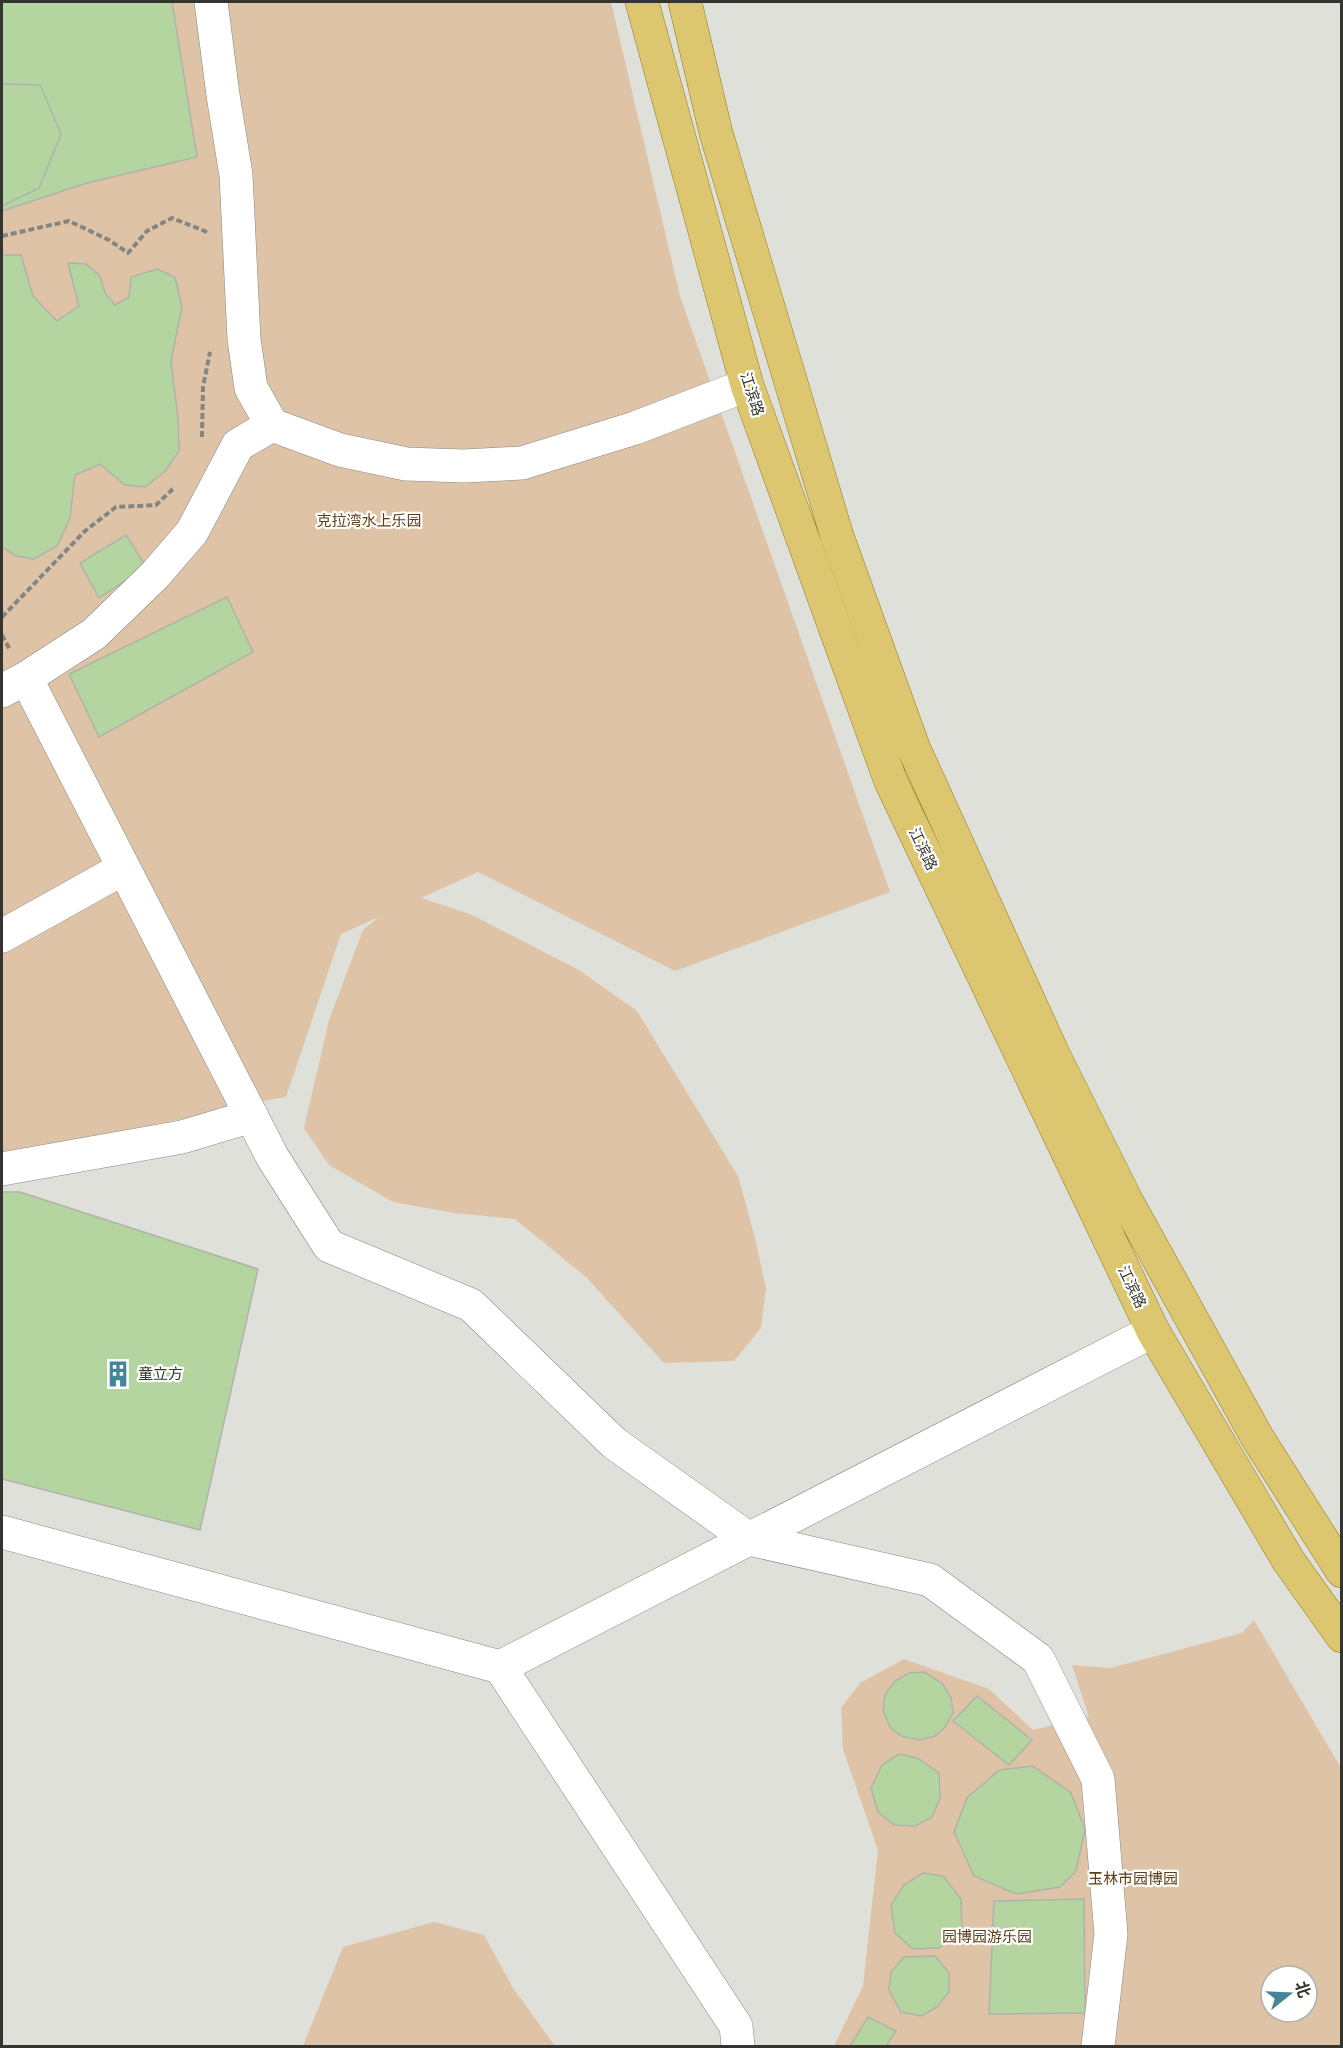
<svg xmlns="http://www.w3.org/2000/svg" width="1343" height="2048" viewBox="0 0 1343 2048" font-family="Rubik,'Noto Sans SC',sans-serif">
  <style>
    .green { fill: #dec3a6; fill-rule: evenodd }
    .building { fill: #b5d5a0; stroke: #afb3ad; stroke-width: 1.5 }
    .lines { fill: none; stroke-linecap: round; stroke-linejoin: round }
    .minor-casing { stroke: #878881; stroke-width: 34 }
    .major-casing { stroke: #947a1c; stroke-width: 34 }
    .path { stroke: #858681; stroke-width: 4; stroke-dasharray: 6 3; stroke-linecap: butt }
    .minor { stroke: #fff; stroke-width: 33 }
    .major { stroke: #ddc670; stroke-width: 33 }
    .labels { text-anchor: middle; stroke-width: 4.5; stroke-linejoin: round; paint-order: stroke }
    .street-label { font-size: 15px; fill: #343431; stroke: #fffffe }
    .park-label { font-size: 15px; fill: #5b3d19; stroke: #fffffe }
    .poi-label { font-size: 15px; fill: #343431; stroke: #fffffe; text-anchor: start }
  </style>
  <rect width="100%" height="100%" fill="#dfe0d9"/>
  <path class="green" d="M2,2H611L680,296L890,892L675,971L478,872L421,898L470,914L579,970L637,1011L738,1176L754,1234L766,1288L761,1328L734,1361L664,1363L586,1277L515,1219L455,1213L393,1202L329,1165L304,1128L329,1020L363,930L379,917L341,934L286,1097L218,1108L219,1112L2,1154Z
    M1254,1620L1341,1768V2046H834L863,1986L878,1850L843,1749L841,1708L860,1683L904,1659L989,1689L1033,1730L1089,1717L1072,1665L1111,1668L1242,1633ZM1271,1976H1307V2012H1271Z
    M434,1922L484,1935L513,1988L555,2046H303L343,1947Z"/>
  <path class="building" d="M2,2H172L197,157L87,183L2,211Z
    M2,84L40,85L61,134L39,188L2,206Z
    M2,255H21L33,296L57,321L79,306L68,263L86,264L100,276L105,293L115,305L129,297L131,277L157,269L175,277L182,307L171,361L178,419L179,451L165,471L145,487L125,485L100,464L75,475L70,518L57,546L34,559L16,556L2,547Z
    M126,535L146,567L99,598L80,563Z
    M227,597L253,652L99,737L69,674Z
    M2,1192H20L258,1269L200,1530L2,1479Z
    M924,1672L942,1683L951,1698L953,1713L945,1727L935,1736L919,1740L901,1736L890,1727L883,1711L885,1695L895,1681L909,1673Z
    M977,1696L1032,1740L1009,1765L953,1721Z
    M899,1754L917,1758L939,1773L940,1798L932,1817L915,1826L894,1825L878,1812L871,1788L882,1765Z
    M1033,1766L1071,1793L1085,1829L1076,1871L1060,1887L1016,1894L974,1876L954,1832L967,1798L999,1770Z
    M923,1873L943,1876L961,1899L962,1929L939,1948L913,1949L895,1933L891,1905L904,1885Z
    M1084,1899L1085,2013L989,2014L994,1901Z
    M935,1956L949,1973V1992L937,2007L921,2016L901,2012L889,1990L891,1972L904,1957Z
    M868,2017L896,2031L886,2046H850Z"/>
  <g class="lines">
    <g class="minor-casing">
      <path id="minor" d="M211,2L223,95L236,175L244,339L251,388L272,425
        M747,385L635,428L522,463L464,466L406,464L340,450L272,425L238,445L192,532L155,575L94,634L26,678L273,1158L329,1246L471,1305L614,1443L749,1539L930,1580L1038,1659L1098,1779L1111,1934L1098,2046
        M2,691L26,678
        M2,936L124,868
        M2,1169L182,1137L252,1116
        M2,1532L500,1667L736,2026L738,2046
        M500,1667L1153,1331"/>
    </g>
    <g class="major-casing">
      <path id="major" d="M642,2L747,385L891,782L1153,1331L1288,1560L1342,1636
        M685,2L716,133L837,536L914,749L1053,1054L1127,1202L1257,1437L1342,1571"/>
    </g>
    <path class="path" d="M2,236L69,221L109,240L128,253L147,231L172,218L207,232
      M202,437L203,387L210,352
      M2,617L85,531L116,507L156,505L175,487
      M2,635L10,650"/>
    <use href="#minor" class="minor"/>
    <use href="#major" class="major"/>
  </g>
  <defs>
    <g id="building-bare" transform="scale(2.07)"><path d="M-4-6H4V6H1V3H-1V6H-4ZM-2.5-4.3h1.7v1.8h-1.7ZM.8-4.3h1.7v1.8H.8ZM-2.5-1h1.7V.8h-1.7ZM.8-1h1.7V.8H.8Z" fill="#448697" stroke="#fffffe" stroke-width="2.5" paint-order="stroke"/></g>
  </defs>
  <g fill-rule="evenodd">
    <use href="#building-bare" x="118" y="1374"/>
  </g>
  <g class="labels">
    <g class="street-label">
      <text transform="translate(752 394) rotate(72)" y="5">江滨路</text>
      <text transform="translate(923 849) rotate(64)" y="5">江滨路</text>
      <text transform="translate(1132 1287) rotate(64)" y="5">江滨路</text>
    </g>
    <g class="park-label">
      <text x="369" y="526">克拉湾水上乐园</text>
      <text x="1133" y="1884">玉林市园博园</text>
      <text x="987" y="1942">园博园游乐园</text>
    </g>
    <g class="poi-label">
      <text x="138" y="1379">童立方</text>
    </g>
  </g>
  <rect width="1343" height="2048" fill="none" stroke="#343431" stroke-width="6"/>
  <g transform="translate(1289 1994) rotate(72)"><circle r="28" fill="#fffffe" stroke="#aeaeac" stroke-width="1.5"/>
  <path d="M0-4.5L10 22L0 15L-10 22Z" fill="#448697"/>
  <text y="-9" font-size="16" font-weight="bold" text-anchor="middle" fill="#343431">北</text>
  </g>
</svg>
